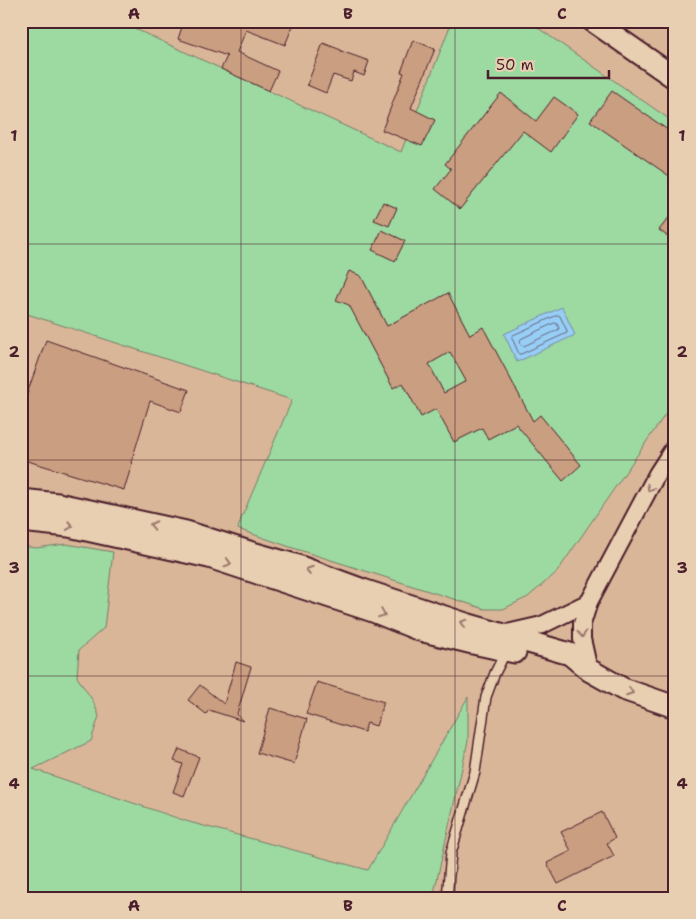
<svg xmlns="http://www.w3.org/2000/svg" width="696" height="919" viewBox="0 0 696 919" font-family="'Shantell Sans',sans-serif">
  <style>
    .built { fill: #dab699 }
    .green { fill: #9ddaa2; stroke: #747c66 }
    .water { fill: #97cef6; stroke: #7888a5 }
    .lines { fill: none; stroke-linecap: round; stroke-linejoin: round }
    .shore { stroke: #69657c; stroke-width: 1 }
    .building { fill: #ca9e80; stroke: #4a1f2b; fill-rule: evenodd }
    .service-casing { stroke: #4a1f2b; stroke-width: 12 }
    .minor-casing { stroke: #4a1f2b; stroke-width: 20 }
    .tertiary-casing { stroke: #4a1f2b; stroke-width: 25 }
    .service { stroke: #e9cfb1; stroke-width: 9 }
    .minor { stroke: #e9cfb1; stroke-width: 16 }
    .tertiary { stroke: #e9cfb1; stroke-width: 21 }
    .oneway { stroke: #9a776e }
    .grid { fill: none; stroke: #4a1f2b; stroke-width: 1; stroke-opacity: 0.55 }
    .neatline { fill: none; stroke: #4a1f2b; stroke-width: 2 }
    .grid-label { font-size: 16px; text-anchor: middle; font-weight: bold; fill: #4a1f2b }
  </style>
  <rect width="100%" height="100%" fill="#e5c5a6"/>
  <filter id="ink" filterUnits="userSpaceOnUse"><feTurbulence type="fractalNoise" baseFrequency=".02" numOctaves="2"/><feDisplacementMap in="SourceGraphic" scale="10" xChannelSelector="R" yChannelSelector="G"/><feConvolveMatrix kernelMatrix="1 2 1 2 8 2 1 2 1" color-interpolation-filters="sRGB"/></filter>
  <g filter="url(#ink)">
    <path class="built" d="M21,21H675V898H431L434,893L468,698L368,870L189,822L32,769L21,768Z"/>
    <path class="green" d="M21,21H118L401,152L452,21H528L675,123V400L557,572L528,597L503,609H485L290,547L238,529L241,519L292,400L21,312Z
      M66,544L113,552L104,628L79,650L77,677L93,701L99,716L91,741L33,769L189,822L368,870L468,697V741L434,893L431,898H21V546L36,548Z"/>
    <path class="water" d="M562,307L575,335L517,362L504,334Z"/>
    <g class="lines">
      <path class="shore" d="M558,315L560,316L567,331V333L521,354H519L512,338V336Z
        M555,323L557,324L559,328L558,330L524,346L521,345L520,341L521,339Z"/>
    </g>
    <path class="building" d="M184,21H295L285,45L246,30L237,52L278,71L269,91L221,69L227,56L178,39Z
      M413,40L435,49L411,108L435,120L422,146L382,130L404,73L401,72Z
      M323,43L341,50V51L369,61L364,76L354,72L351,81L333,75L326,93L307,85Z
      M612,91L675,135V180L590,121Z
      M501,93L536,121L554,97L578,114L551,152L523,131L460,209L435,189L451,169L445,164Z
      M383,202L397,208L389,226L374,220Z
      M675,210V242L659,230Z
      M382,230L405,241L395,261L372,250Z
      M349,271L361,276L387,326L448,293L470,335L483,327L533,421L540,415L581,465L563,481L516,424L488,439L482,428L454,442L436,409L421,417L403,383L393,388L349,305L336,300ZM450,352L466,381L444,393L429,364Z
      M46,340L189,390L181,412L150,401L131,463L132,464L124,490L21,459V413L30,385Z
      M236,662L251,667L237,714L243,721L209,710L206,714L188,700L200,685L224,704Z
      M317,682L384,702L376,726L367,723L364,732L306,714Z
      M270,708L307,719L294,764L257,753Z
      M179,749L199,757L184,796L173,792L183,764L174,761Z
      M602,812L615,838L607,843L614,856L558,884L547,863L571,851L561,832Z"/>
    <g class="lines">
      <g class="service-casing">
        <path id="service" d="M447,898L451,853L475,772L486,697L495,673L506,651"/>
      </g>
      <g class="minor-casing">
        <path id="minor" d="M503,634L542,625L589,602
          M589,670L582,639V624L589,602L657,474L675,446"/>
      </g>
      <g class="tertiary-casing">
        <path id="tertiary" d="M593,21L675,78
          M21,500L58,504L186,532L249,552L295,565L363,590L466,624L570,654L589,670L623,689L675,707
          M21,521L69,526L209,557L373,611L420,630L473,643L515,652"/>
      </g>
      <use href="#service" class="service"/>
      <use href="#minor" class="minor"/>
      <use href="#tertiary" class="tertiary"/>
    </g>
    <defs><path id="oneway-chevron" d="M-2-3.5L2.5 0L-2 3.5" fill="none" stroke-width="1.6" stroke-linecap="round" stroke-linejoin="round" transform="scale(1.25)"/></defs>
    <g class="oneway">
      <use href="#oneway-chevron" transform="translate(650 488) rotate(118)"/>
      <use href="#oneway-chevron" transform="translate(153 525) rotate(-168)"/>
      <use href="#oneway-chevron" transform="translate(70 526) rotate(9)"/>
      <use href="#oneway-chevron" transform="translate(228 563) rotate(17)"/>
      <use href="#oneway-chevron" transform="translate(309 570) rotate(-160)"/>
      <use href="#oneway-chevron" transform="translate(382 614) rotate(21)"/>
      <use href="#oneway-chevron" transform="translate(463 623) rotate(-162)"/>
      <use href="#oneway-chevron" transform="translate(582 634) rotate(87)"/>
      <use href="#oneway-chevron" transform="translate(630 692) rotate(20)"/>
    </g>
  </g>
  <path class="grid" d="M241,21V898M455,21V898M21,244H675M21,460H675M21,676H675"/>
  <rect width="696" height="919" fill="none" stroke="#e9cfb1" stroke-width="55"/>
  <path d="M488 70v8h121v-8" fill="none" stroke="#4a1f2b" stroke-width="2.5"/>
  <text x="496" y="70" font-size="15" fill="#4a1f2b" stroke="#e9cfb1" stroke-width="4" paint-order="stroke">50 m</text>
  <rect x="28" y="28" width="640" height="864" class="neatline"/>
  <g class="grid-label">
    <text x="134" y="19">A</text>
    <text x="348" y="19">B</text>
    <text x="562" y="19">C</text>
    <text x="14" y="141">1</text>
    <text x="682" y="141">1</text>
    <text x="14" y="357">2</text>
    <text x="682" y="357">2</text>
    <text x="14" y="573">3</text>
    <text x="682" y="573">3</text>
    <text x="14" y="789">4</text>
    <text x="682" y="789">4</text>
    <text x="134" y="911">A</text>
    <text x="348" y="911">B</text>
    <text x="562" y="911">C</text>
  </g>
</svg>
